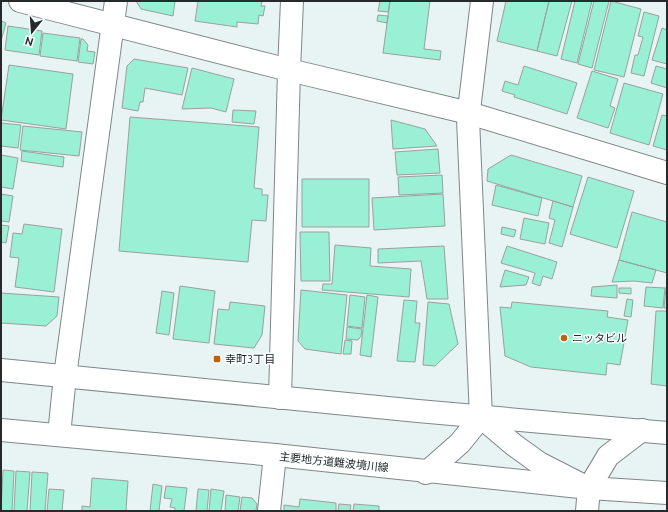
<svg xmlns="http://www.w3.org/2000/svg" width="668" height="512" viewBox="0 0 668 512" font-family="Ubuntu,'Noto Sans JP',sans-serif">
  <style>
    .building { fill: #99f0d4; stroke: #99a19e }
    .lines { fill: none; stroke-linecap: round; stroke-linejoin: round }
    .minor-casing { stroke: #7e8788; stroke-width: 24 }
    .tertiary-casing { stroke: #7e8788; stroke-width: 24 }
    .primary-casing { stroke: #7e8788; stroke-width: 24 }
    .minor { stroke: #fff; stroke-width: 22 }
    .tertiary { stroke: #fff; stroke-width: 22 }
    .primary { stroke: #fff; stroke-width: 22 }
    .poi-dot { fill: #be620c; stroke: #faffff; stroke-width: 1.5 }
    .labels { text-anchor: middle; stroke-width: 3; stroke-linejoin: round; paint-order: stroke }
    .poi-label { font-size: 11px; fill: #262a2a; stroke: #faffff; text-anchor: start }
    .street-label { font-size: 11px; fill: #262a2a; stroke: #faffff }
  </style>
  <rect width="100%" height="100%" fill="#e8f3f3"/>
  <path class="building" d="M136,1H175L173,16L141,9Z
    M198,1H262L261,6H265L263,16L259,15L258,24L237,22V27L195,21Z
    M380,1H390L388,12L378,11Z
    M390,1H430L424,49L441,51L440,60L383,53Z
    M506,1H549L537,51L497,41Z
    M549,1H572L557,56L537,51Z
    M575,1H592L577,63L561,59Z
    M594,1H609L592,68L578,64Z
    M611,1L641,9L624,77L594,70Z
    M644,12L659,16L644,76L631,73L635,55H638L643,37L638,36Z
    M378,15L388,16L387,23L377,21Z
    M1,21L6,23L1,41Z
    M8,26L42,31L39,55L5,50Z
    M662,28L667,30V64L652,60Z
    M43,33L80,38L77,61L40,56Z
    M81,39H83L88,45L87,51L95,52L93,64L78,62Z
    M134,59L188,68L182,95L145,88L143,102H140L138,111L122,108L127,66Z
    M9,65L73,74L66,129L1,120Z
    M524,66L577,83L567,114L514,97L515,95L502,91L505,81L518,85Z
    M656,66L667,69V88L651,83Z
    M192,68L234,79L226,112L211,108L182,109Z
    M592,71L618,79L610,106L615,108L608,128L577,118Z
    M624,83L663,94L649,145L610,133Z
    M233,110L256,111L254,124L232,122Z
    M662,115L667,116V150L653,146Z
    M130,117L259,127L254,188L262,189V195H268L266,221L252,220L248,262L119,251Z
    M391,120L425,129L437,146L393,149Z
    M1,123L21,125L18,148L1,146Z
    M23,126L82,132L79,156L20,150Z
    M438,149L440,173L397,175L395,152Z
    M22,151L64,157L63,167L21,161Z
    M1,155L18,158L13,189L1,187Z
    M511,155L582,176L573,207L487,181L488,169Z
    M442,175L443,193L399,195L398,177Z
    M588,177L634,191L617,248L570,234Z
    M302,179H369V227H302Z
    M496,185L542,198L538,216L492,205Z
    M1,194L13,196L9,222L1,221Z
    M443,194L445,226L374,230L372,198Z
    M553,201L573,207L562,247L549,243L555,220L549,218Z
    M632,212L667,222V273L619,260Z
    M524,218L549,223L545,244L520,239Z
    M24,224L62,229L54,292L15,287L19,258L10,257L13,233L22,234Z
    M1,225L9,226L6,243L1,242Z
    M502,227L516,230L514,237L501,234Z
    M300,232H329L330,281H301Z
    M335,245L371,248L370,266L411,269L409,297L322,290L323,284H332Z
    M444,246L448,299H427L421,261L378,263V249Z
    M507,246L557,262L552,279L543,276L540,286L532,283L535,273L501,263Z
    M619,260L656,270L652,283L634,281L612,282Z
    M505,270L529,277L526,285L500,287Z
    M617,285V298L591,296L592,287Z
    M180,286L215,291L209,343L173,339Z
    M646,287L665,288L663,308L644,306Z
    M666,287H667V308H664Z
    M619,288H631V294L619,293Z
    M301,290L347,295L341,354L305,349L298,341Z
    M162,291L174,293L169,335L156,333Z
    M1,293L59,297L57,316L46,326L1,323Z
    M350,295L365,297L362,328L347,326Z
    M367,295L378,297L371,357L360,355Z
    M627,299L633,300L631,317L624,316Z
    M404,300L417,301L415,323H420L415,362L397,361Z
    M230,302L265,306L262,335L254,348L214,344L218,309L229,310Z
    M428,302L449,304L458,344L435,366L423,365Z
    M512,302L608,311L607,317L628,320L620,365L607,363L606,375L531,367L505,356L500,307L511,308Z
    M656,311H667V386L651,384Z
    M347,327L362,329L361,336L358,340L346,339Z
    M345,340L352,341L351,354H343Z
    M3,470L14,471L12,511H1Z
    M16,471L30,472L27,511H14Z
    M32,472L48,473L45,511H30Z
    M92,478L128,481L126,510L130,511H82V506L90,507Z
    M153,484L162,486L159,511H150Z
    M166,486L187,488L184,511H175V508L170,507L172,499L164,498Z
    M49,489L64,490L62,511H47Z
    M198,489L209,490L207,511H196Z
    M211,489L224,491L221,511H209Z
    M226,495L240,497L238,511H225Z
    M242,497L252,498L257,504L256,511H240Z
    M300,499L336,503V511H284V505L299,507Z
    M339,504L351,505L350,511H338Z
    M354,504L379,506V511H353Z"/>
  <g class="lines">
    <g class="minor-casing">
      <path id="minor" d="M20,1L289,70L469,113L667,173
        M269,511L275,455"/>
    </g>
    <g class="tertiary-casing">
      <path id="tertiary" d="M280,398L289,70L292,1
        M481,417L514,445L539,463L588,488
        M59,435L65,376L116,1
        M426,473L460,443L481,417L468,119L482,1
        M587,511L589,488L608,456L642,430"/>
    </g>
    <g class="primary-casing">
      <path id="primary" d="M1,370L418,411L667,433
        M1,430L275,455L589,488L667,493"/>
    </g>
    <use href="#minor" class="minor"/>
    <use href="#tertiary" class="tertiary"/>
    <use href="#primary" class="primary"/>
  </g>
  <g class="poi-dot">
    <circle cx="564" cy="338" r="4"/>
    <rect x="213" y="355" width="8" height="8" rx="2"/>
  </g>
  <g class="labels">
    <g class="poi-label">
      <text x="572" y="342">ニッタビル</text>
      <text x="225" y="363">幸町3丁目</text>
    </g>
    <g class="street-label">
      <text transform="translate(334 462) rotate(6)" y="4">主要地方道難波境川線</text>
    </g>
  </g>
  <rect width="668" height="512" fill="none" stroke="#262a2a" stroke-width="4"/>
  <g transform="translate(32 32) rotate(197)" stroke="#faffff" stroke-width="3" paint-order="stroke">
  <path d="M0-3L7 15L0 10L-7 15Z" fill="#262a2a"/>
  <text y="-6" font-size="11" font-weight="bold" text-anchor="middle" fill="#262a2a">N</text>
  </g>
</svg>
